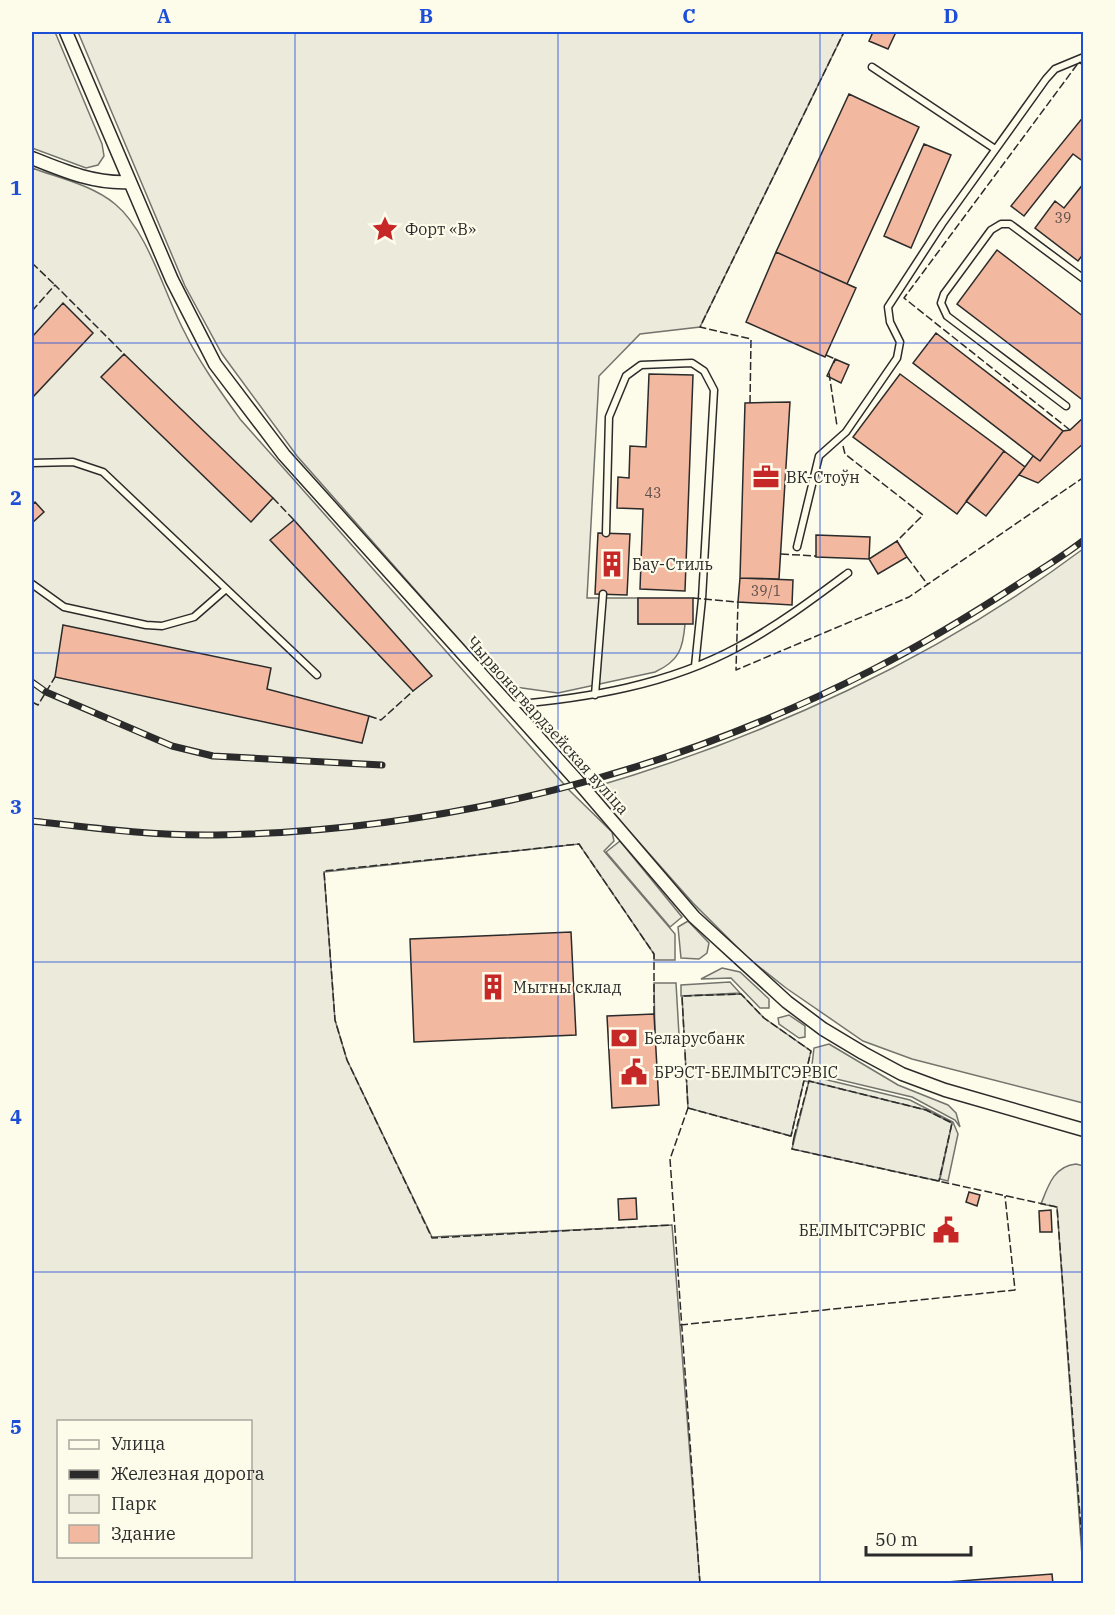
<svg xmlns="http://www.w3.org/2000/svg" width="1115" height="1615" viewBox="0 0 1115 1615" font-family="'IBM Plex Serif',serif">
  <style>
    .green { fill: #ecebdb; stroke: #74746e; stroke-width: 1.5; fill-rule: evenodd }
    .parking { fill: #eceadb; stroke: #74746e; stroke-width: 1.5 }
    .building { fill: #f2b8a0; stroke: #2b2b2b; stroke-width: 1.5 }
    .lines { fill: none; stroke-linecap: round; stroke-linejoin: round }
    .service-casing { stroke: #2b2b2b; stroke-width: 9 }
    .minor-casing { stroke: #2b2b2b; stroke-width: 15 }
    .service { stroke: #fdfbea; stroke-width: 6 }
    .minor { stroke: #fdfbea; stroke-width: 12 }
    .rail-casing { stroke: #2b2b2b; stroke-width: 7 }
    .rail { stroke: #fdfbea; stroke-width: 4.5; stroke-dasharray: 14; stroke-linecap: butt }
    .fence { stroke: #2b2b2b; stroke-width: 1.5; stroke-dasharray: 8 3; stroke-linecap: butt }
    .grid { fill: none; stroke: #1d4ed8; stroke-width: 1.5; stroke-opacity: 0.55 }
    .labels { text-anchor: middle; stroke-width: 4.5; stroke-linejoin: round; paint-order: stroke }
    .number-label { font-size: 14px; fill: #5d4e48 }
    .poi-label { font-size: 16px; fill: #2b2b2b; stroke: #fdfbea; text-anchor: start }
    .street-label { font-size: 16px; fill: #2b2b2b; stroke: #fdfbea }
    .neatline { fill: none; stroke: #1d4ed8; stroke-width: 2 }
    .grid-label { font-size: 20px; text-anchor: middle; font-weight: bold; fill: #1d4ed8 }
  </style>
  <rect width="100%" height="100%" fill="#fdfbea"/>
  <path class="green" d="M32,32H55L102,144L104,156L98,165L86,168L32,148Z
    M78,32H844L700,327L640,334L599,376L587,598H638V624H685C683,649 679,661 655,672L558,693L515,687L478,661L297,456L222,354L185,286Z
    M32,168C59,178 92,185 115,204C148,231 164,293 184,331C199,362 220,391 240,419L570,791L612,832L614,841L604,851L675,934V960H654V954L579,844L324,872L335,1020L347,1060L432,1237L672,1225L700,1583H32ZM58,1422H250V1556H58Z
    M1083,549V1103L912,1059L863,1041L786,988L748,958L693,903L591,788C766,737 937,658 1083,549Z
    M688,921L709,943L707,953L699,959L681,958L678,927Z
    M722,968L740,972L769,999V1008H760L731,978L701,979Z
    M730,982L740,993L681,996V985Z
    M654,983H676L679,1035L655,1036Z
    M789,1015L805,1026V1037L799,1038L779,1024L778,1018Z
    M829,1044L898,1085L948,1105L956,1113L960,1127L955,1120L912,1097L811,1073L814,1048Z
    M807,1075L910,1100L953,1122L958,1134L948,1181L940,1179L952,1123L926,1110L805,1081Z
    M1076,1164L1084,1166L1083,1570L1057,1207L1041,1204C1048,1186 1054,1166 1076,1164Z"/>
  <path class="parking" d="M620,841L682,917L670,927L606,852Z
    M741,994L764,1018L811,1051L791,1136L688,1108L682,996Z
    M809,1081L926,1110L952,1123L939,1181L792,1149Z"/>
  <path class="building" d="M873,32H896L888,49L869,41Z
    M849,94L919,127L847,284L776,252Z
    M1084,116V162L1073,154L1024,216L1011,206Z
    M924,144L951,155L911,248L884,236Z
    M1084,183V253L1078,261L1035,228L1055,201L1064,208Z
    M997,250L1084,317V401L957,304Z
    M776,252L856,288L825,357L746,322Z
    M63,303L93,333L32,398V337Z
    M936,333L1063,431L1040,461L913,363Z
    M124,354L273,498L251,522L101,377Z
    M835,359L849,365L841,383L827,376Z
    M649,374L693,375L685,591L640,589L643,509L617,508L618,477L629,478L630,446L646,447Z
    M900,374L1004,451L957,514L853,437Z
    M790,402L779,579L740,578L745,403Z
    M1084,417V443L1038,483L1019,475L1033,456L1040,461L1063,431L1070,430Z
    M1004,451L1025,467L986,516L966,501Z
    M35,502L44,512L32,523V505Z
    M294,520L432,676L413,691L270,540Z
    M598,533L630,534L627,595L595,594Z
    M816,535L870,537L869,559L816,557Z
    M897,541L907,557L878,574L869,559Z
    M740,578L793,580L792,605L738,602Z
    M638,598H693V624H638Z
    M63,625L271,668L267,689L369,716L362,743L55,677Z
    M571,932L576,1035L414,1042L410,939Z
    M654,1014L659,1105L612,1108L607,1016Z
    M969,1192L980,1195L977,1206L966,1202Z
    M636,1198L637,1219L619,1220L618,1199Z
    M1051,1210L1052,1232H1040L1039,1211Z
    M1052,1574L1053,1584H921Z"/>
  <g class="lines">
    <g class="service-casing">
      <path id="service" d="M872,67L995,149
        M1066,406L947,316L941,303L944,294L991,230L1001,224H1010L1084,279
        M32,463L73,462L103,472L317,675
        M606,533L609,417L626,376L641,365L692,363L704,371L714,390L702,599L695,666
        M797,547L819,456L846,432L897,358L900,342L890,322L888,307L942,224L1046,79L1055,69L1084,57
        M32,584L64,607L146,625L162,626L194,617L226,589
        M595,695L603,594
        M509,705C588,698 668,685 738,647C777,626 813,599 848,573"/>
    </g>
    <g class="minor-casing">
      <path id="minor" d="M66,32L172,280L215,364L284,455L581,785L694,917L787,1002L823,1029L863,1053L902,1074L945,1090L1084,1130
        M32,158C64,171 95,184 130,182"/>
    </g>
    <use href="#service" class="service"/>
    <use href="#minor" class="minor"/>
    <g class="rail-casing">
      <path id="rail" d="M32,682L46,692L172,746L213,756L382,765
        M32,821C93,828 154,836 216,835C445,831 670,774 874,669C925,643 974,613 1023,581C1043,568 1065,555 1084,540"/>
    </g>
    <use href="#rail" class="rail"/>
    <path class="fence" d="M32,263L55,285
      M32,311L55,285L124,354
      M826,355L835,359L834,363
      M829,373L837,426
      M750,403L751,339L700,327L844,32
      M1070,430L904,298L1079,62L1084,66
      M843,446L845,454L923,515L897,541
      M273,498L294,520
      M781,554L816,556
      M907,557L928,585
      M693,598L738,602L736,670L909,597L1084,477
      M32,702L38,705L55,677
      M369,716L381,720L413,691
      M654,1014V954L579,844L324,871L335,1020L347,1060L432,1238L672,1225
      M688,1108L794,1137L792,1149L1057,1207L1084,1570
      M794,1137L809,1081L926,1110L952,1123L939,1181
      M680,1325L1015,1290L1005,1196
      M700,1584L670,1159L688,1108L682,996L741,994L764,1018L811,1051L791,1136"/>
  </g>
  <path class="grid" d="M295,32V1584M558,32V1584M820,32V1584M32,343H1084M32,653H1084M32,962H1084M32,1272H1084"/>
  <defs>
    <g id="sight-bare" transform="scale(2.07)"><path d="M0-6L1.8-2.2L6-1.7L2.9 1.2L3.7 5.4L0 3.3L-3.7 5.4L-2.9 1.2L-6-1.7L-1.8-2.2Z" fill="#c62828" stroke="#fdfbea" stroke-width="2.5" paint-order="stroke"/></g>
    <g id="office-bare" transform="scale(2.07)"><path d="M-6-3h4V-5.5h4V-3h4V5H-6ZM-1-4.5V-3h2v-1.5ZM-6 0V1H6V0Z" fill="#c62828" stroke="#fdfbea" stroke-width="2.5" paint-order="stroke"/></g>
    <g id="building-bare" transform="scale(2.07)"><path d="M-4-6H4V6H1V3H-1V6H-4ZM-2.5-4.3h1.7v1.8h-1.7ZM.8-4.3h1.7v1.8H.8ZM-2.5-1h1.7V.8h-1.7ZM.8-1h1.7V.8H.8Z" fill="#c62828" stroke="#fdfbea" stroke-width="2.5" paint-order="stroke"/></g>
    <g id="bank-bare" transform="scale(2.07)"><path d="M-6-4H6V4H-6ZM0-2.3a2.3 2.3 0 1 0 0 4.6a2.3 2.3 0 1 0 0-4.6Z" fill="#c62828" stroke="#fdfbea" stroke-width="2.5" paint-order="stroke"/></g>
    <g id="civic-bare" transform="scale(2.07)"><path d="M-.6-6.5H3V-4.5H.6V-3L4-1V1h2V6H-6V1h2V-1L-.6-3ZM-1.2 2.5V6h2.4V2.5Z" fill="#c62828" stroke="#fdfbea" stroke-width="2.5" paint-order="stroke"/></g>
  </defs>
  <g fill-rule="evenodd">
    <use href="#sight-bare" x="385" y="229"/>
    <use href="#office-bare" x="766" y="477"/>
    <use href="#building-bare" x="612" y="564"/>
    <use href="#building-bare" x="493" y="987"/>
    <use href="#bank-bare" x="624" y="1038"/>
    <use href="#civic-bare" x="634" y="1072"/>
    <use href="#civic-bare" x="946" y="1230"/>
  </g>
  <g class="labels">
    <g class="number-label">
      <text x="1063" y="223">39</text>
      <text x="653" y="498">43</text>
      <text x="766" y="596">39/1</text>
    </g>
    <g class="poi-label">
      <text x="405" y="235">Форт «В»</text>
      <text x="786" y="483">ВК-Стоўн</text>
      <text x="632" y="570">Бау-Стиль</text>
      <text x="513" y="993">Мытны склад</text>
      <text x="644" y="1044">Беларусбанк</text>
      <text x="654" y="1078">БРЭСТ-БЕЛМЫТСЭРВІС</text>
      <text x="926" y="1236" text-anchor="end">БЕЛМЫТСЭРВІС</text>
    </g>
    <g class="street-label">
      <text transform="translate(548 725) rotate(48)" y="6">Чырвонагвардзейская вуліца</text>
    </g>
  </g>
  <rect width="1115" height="1615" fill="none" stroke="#fdfbea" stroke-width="66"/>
  <rect x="57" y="1420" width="195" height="138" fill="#fdfbea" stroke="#a9a89e" stroke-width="1.5"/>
  <rect x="69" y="1440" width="30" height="9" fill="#fdfbea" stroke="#a9a89e" stroke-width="1.5"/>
  <text x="111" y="1450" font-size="18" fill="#2b2b2b">Улица</text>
  <rect x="69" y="1470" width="30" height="9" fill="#2b2b2b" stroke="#a9a89e" stroke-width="1.5"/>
  <text x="111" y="1480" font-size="18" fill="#2b2b2b">Железная дорога</text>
  <rect x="69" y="1495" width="30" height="18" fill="#ecebdb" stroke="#a9a89e" stroke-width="1.5"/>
  <text x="111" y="1510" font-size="18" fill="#2b2b2b">Парк</text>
  <rect x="69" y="1525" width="30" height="18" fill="#f2b8a0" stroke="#a9a89e" stroke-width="1.5"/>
  <text x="111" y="1540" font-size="18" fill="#2b2b2b">Здание</text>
  <path d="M866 1546v9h105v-9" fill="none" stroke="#2b2b2b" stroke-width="3"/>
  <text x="875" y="1546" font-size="18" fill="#2b2b2b" stroke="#fdfbea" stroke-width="4.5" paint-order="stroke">50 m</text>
  <rect x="33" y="33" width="1049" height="1549" class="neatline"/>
  <g class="grid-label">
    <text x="164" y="23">A</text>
    <text x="426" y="23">B</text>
    <text x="689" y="23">C</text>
    <text x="951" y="23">D</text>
    <text x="16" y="195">1</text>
    <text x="16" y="505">2</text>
    <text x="16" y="814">3</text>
    <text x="16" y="1124">4</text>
    <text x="16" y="1434">5</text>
  </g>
</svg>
